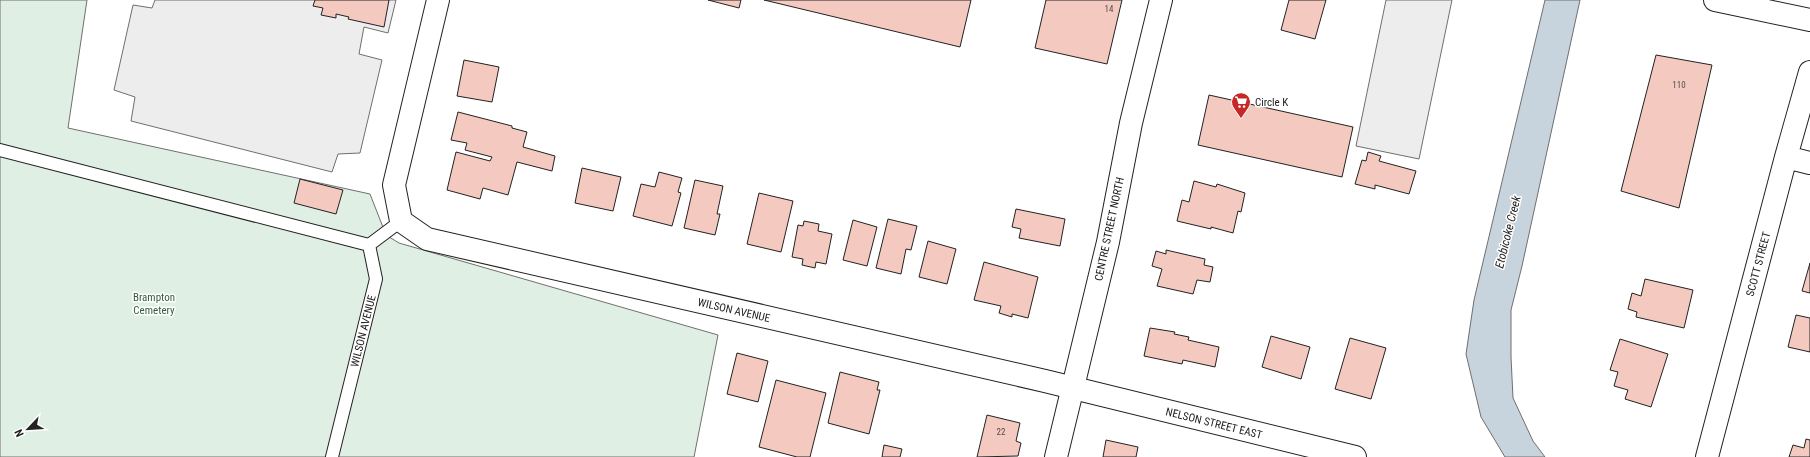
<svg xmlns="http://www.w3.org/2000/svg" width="1810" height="457" viewBox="0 0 1810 457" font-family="'Roboto Condensed',sans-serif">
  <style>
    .green { fill: #e0efe3; stroke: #6f6f6f }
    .parking { fill: #ededed; stroke: #6f6f6f }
    .water { fill: #c7d3dd; stroke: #6f6f6f }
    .building { fill: #f3c9c0; stroke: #222 }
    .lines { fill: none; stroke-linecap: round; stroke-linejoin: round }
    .lane-casing { stroke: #222; stroke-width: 14 }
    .street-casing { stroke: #222; stroke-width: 24 }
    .secondary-casing { stroke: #222; stroke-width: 24 }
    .lane { stroke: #fff; stroke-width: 12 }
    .street { stroke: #fff; stroke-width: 22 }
    .secondary { stroke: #fff; stroke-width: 22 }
    .labels { text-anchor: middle; stroke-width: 3; stroke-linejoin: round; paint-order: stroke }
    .number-label { font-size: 9px; fill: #564c4a }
    .poi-label { font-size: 11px; fill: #222; stroke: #fff; text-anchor: start }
    .street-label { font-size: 11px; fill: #222; stroke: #fff }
    .park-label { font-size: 11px; fill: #2f5e38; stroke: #fff }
    .water-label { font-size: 12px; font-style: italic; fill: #222; stroke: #fff }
  </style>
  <rect width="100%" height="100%" fill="#fff"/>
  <path class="green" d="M0,0H87L68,128L370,194L386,235L399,243L718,335L694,457H0Z"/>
  <path class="parking" d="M155,0H396L388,33L364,27L359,54L382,60L360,153L338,154L332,172L131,121L135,97L114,90L133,5L152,8Z
    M1386,0H1452L1419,159L1356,146Z"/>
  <path class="water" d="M1545,0H1580L1522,266L1511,310V357L1513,398L1533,441L1545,457H1505L1481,417L1466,354L1474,300Z"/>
  <path class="building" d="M315,0H389L384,27L348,19L349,17L336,14V18L321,15L323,8L313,6Z
    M708,0H741L739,8Z
    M764,0H971L960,47Z
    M1046,0H1122L1107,64L1035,48Z
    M1289,0H1326L1315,39L1281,30Z
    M1656,55L1712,65L1679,208L1621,191Z
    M464,60L499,67L492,102L457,96Z
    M1209,95L1353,127L1342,177L1198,145Z
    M458,112L512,126V128L527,132L523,147L555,156L552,171L517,162L508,195L483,188L480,199L447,190L456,152L490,161L492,157L465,150L467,143L451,140Z
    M1368,152L1381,156L1379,161L1416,171L1409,194L1375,185V189L1355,184L1362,160L1366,161Z
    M582,168L621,177L613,211L575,203Z
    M659,172L682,178L678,192L681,193L672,226L633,216L641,184L655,187Z
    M300,179L343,190L336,214L294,203Z
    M695,180L723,186L717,214H720L715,235L684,228Z
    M1194,181L1216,187L1217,184L1245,193L1241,212L1238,211L1233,233L1211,227V229L1177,221L1182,200L1189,202Z
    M759,193L793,201L781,252L747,244Z
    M1016,209L1065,219L1060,246L1019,238L1021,229L1012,227Z
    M888,219L917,226L911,250L906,249L901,274L876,268Z
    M853,220L877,227L867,266L843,260Z
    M804,221L819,224L818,231L832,234L826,264L816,262L815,268L802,265L803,259L792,257L798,225L803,226Z
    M928,241L956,249L947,284L919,277Z
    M1166,250L1205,259L1204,265L1213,267L1210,282L1197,280L1193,294L1157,286L1162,269L1152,266L1156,251L1166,254Z
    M984,262L1038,277L1028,318L1012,314V317L999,313L1001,306L974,300Z
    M1810,263V293L1802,291Z
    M1645,279L1693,290L1684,328L1636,317L1637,312L1628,309L1632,293L1641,296Z
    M1796,315L1810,318V352L1788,347Z
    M1150,328L1175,332L1174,334L1189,337L1188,340L1219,347L1215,367L1183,360L1182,364L1144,356Z
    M1271,336L1310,347L1301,379L1262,367Z
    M1350,338L1386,348L1371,399L1335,389Z
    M1620,339L1668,354L1651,407L1625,399L1628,390L1614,386L1618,372L1610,370Z
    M737,353L768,361L758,402L727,394Z
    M840,372L879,382L877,390H880L869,434L828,423Z
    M776,380L826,393L810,457H797L759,447Z
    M987,415L1020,423L1016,441L1021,443L1018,456L977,457Z
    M1806,439L1810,440V457H1789L1793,445L1804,448Z
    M1106,440L1138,447L1136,457H1103Z
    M884,445L902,449L900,457H882Z"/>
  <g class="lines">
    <g class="lane-casing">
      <path id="lane" d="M0,150L369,245
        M369,245L401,221
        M332,457L376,279L369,245"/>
    </g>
    <g class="street-casing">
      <path id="street" d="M438,0L394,185L401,221L427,239L1045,381L1355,457
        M1786,157L1810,163
        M1707,457L1786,157L1810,72"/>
    </g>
    <g class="secondary-casing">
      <path id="secondary" d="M1715,0L1810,20
        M1056,457L1108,242L1131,123L1161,0"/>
    </g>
    <use href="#lane" class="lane"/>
    <use href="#street" class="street"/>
    <use href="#secondary" class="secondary"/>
  </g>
  <defs>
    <g id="supermarket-pin" transform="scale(1)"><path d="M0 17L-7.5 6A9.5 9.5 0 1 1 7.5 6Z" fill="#c62828" stroke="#fff"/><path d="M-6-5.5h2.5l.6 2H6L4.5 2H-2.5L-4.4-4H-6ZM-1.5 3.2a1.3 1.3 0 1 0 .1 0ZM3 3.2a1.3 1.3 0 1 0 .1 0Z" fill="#fff"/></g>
  </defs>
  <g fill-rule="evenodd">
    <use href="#supermarket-pin" x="1241" y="102"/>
  </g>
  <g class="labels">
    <g class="number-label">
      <text x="1109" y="12">14</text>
      <text x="1679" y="88">110</text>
      <text x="1001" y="435">22</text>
    </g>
    <g class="poi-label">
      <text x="1255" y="106">Circle K</text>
    </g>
    <g class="street-label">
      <text transform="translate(1109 229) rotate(-78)" y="4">CENTRE STREET NORTH</text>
      <text transform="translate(1758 264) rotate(-75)" y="4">SCOTT STREET</text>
      <text transform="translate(734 310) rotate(13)" y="4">WILSON AVENUE</text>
      <text transform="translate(363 331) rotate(-76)" y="4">WILSON AVENUE</text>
      <text transform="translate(1214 423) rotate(14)" y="4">NELSON STREET EAST</text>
    </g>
    <g class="park-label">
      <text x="154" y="301">Brampton<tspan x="154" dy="13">Cemetery</tspan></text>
    </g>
    <g class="water-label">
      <text transform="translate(1508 232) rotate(-76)" y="4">Etobicoke Creek</text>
    </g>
  </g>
  <g transform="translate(28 429) rotate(245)" stroke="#ffffff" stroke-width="3" paint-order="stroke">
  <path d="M0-3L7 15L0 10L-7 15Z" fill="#222222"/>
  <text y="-6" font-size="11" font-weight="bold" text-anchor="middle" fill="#222222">N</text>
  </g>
</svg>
